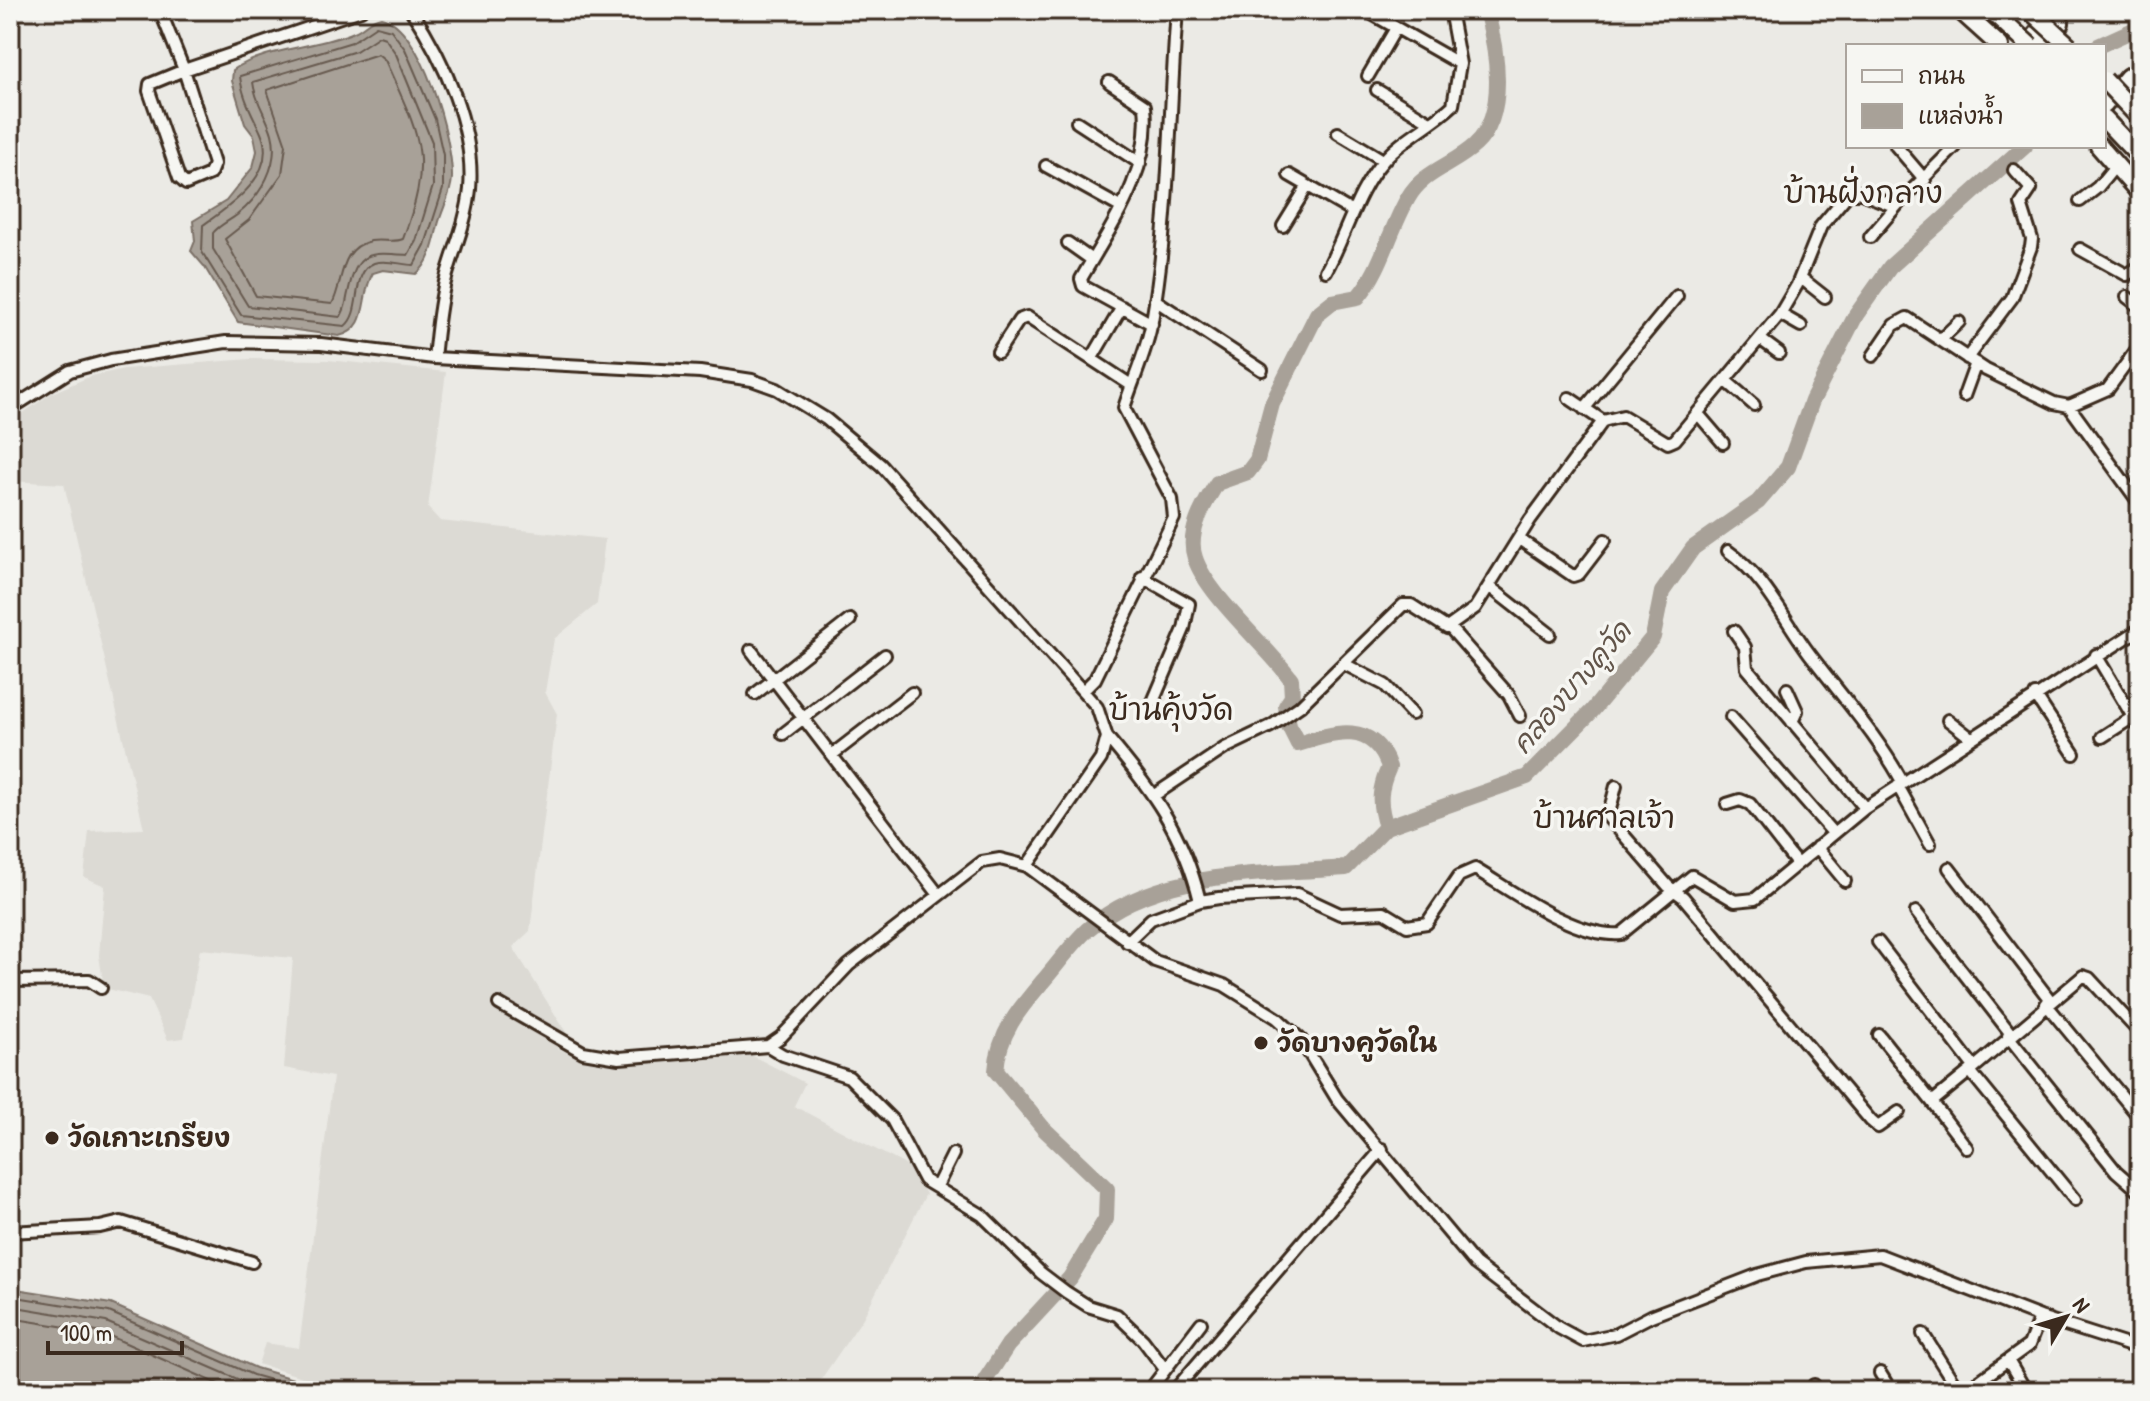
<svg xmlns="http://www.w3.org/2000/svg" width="2150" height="1401" viewBox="0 0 2150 1401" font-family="'Patrick Hand','Playpen Sans Thai',sans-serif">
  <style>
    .built { fill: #dcdad4 }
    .water { fill: #a8a198; stroke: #7c7167; stroke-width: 2 }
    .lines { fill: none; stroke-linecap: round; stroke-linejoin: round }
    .shore { stroke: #675a4f; stroke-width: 2 }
    .river { stroke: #a8a198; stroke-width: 16 }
    .street-casing { stroke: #3b2a1e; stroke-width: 16 }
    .primary-casing { stroke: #3b2a1e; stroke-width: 22 }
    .street { stroke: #f6f6f2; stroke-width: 10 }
    .primary { stroke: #f6f6f2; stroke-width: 16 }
    .primary-bridge-casing { stroke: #3b2a1e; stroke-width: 22; stroke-linecap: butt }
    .primary-bridge { stroke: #f6f6f2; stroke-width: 16 }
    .poi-dot { fill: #3b2a1e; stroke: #f6f6f2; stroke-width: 3 }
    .labels { text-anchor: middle; stroke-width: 7; stroke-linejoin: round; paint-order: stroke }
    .poi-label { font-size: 26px; font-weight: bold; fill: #3b2a1e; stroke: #f6f6f2; text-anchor: start }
    .water-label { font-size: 28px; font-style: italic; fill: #615449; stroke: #f6f6f2 }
    .quarter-label { font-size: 30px; fill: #3b2a1e; stroke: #f6f6f2 }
  </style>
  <rect width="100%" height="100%" fill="#ebeae5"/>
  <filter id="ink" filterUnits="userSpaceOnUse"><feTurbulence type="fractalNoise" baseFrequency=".0125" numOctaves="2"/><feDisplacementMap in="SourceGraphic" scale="16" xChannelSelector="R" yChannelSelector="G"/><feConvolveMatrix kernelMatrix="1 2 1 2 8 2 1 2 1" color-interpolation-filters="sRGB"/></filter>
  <g filter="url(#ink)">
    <path class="built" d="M250,359L328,360L446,372L428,508L440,521L605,539L597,604L554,639L545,692L557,714L530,931L513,947L566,1032L557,1048L583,1060L630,1065L749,1054L805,1083L794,1106L911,1168L926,1194L863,1318L813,1391H350L258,1364L265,1343L299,1348L333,1077L284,1068L293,958L200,949L184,1038L168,1040L149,999L104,988L99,955L105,886L84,877L89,831L144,829L64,484L10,481V422L52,393L91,376L124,369Z"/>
    <path class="water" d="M381,17C422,26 453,140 452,178C451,195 442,209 438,225C434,242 430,264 416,274L383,270L373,273C359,296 371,328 339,336L238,322L204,266L191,251L195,241L193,221L226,201L253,167L257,151L254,136L245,124L232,81L233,70C267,47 317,48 354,32C365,28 369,19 381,17Z
      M10,1288L111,1304L256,1368L333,1391H10Z"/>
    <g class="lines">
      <path class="shore" d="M376,26L391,30L405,49L435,119L443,155V189L425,245L414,265C402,265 386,259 374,263C350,272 363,312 345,326L241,315L202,252L203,225C230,206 279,174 261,133C253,115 242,97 240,76L352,42Z
        M379,36L385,38L396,54L432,142L433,186L416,241L408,255C369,252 357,250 348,293C346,301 346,310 340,317L248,306L213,249V233C219,225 229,221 237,215C261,196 280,164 272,134C267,116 255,102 253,82L356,51Z
        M378,54L385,60C420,138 434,155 403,239C394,243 382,239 371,241C338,248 344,282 332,304L256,296L225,239L249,220L282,174L286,145L267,90Z
        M10,1296L109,1312L253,1375L310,1391
        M10,1306L106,1322L249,1384L275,1391
        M10,1318L103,1333L234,1391"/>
      <path class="river" d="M2098,46L2140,27
        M1386,827C1378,803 1379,789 1389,767C1373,720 1335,732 1298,744L1289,726L1286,706L1292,697L1291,679C1266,645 1207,595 1195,558C1186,532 1205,503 1217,483L1248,472L1257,460L1272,404L1317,314L1332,302L1358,297C1382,269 1389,231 1408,198C1423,171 1454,165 1475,145C1508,115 1497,49 1486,10
        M978,1391L1008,1345L1070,1278L1106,1219L1107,1189L1044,1129L996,1071C998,1034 1019,1009 1043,981C1057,965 1071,945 1087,930C1156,869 1260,875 1346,868L1386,827L1527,777L1592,711L1653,637L1662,592L1693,548L1758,502L1788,467L1812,401L1856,315L1890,267L2025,146"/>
      <g class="street-casing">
        <path id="street" d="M160,10L184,70L214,164L210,174L186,184L179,178L149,91L150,84L184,70L361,10
          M411,10C444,60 475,127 470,189C467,220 454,249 446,278C439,304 437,331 434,358
          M1365,10L1460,64
          M10,27L12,10
          M1368,76L1396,28
          M1109,82L1145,106C1152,170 1112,225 1081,279L1083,286L1152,324
          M1377,90L1430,122
          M1077,122L1140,163
          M1338,133L1383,160
          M1896,146L1925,180
          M1046,166L1120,207
          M1289,175L1353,212
          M2080,201L2098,187L2116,165
          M1283,226L1307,187
          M1870,237L1900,202
          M1068,243L1092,260
          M2080,249L2127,275L2140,266
          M1326,271C1346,235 1357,190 1384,160C1403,138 1432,125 1453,105L1460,64L1450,10
          M1801,278L1825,297
          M2127,297L2140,307
          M1155,300L1262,370
          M1780,314L1801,326
          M1760,339L1779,353
          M1940,340L1959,322
          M998,352L1019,320L1027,317L1131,385
          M1873,356L1894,325L1907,318L1986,370L2054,403L2069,406L2108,389L2140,345
          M1092,358L1122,307
          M1967,358L2012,298L2031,247L2032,239L2021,204L2031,189L2014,170
          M1725,380L1754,405
          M1964,396L1976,363
          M1569,398L1603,421
          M2069,406L2140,504
          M10,409L70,371L111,360L226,342L321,344L434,358L700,372L752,380L777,389L826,419L881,465L1097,707L1107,737L1101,759L1027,866
          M1584,409L1677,296
          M1699,415L1723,443
          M1519,539L1573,576L1579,574L1605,540
          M1728,551C1765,577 1783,618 1809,653C1842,697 1877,735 1903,783
          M1142,577L1189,604L1184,629L1152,704
          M1490,587L1550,634
          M1450,628L1509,695L1520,716
          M1734,631L1745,647L1747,668L1865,808
          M751,650L939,895
          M2096,655L2140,729
          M1346,665L1385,685L1412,714
          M1787,689L1797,711L1792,722
          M1083,691L1095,679L1174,518L1172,499L1124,408C1133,379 1147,351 1152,321C1170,219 1169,113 1177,10
          M755,694L850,620
          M2035,695L2074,754
          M1731,717L1833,833
          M1948,720L1971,738
          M783,734L885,655
          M1107,737C1152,790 1183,832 1200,901
          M2102,737L2133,717
          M833,754L912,693
          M1616,786L1608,817L1668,886L1683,897L1871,1121L1878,1127L1899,1112
          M1898,786L1930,844
          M1156,794L1225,748L1271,726L1300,706L1403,605H1411L1447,628L1475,608L1530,520L1603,421L1623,416L1668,443L1675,440L1780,314L1797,285L1821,226L1848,194L1859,192L1889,204L1900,202L1956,146
          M1727,804L1740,800L1750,804L1797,864
          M1817,847L1845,881
          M1949,868L2050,1000
          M1916,912L2011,1034
          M1127,942L1151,919L1200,901L1219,898L1297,894L1340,914L1384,912L1407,926L1427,923L1459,876L1475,869C1514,892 1575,938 1621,934L1692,876L1735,901L1755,899L1865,808L2140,629
          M1878,942L1974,1067
          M10,981L89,980L101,988
          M499,1004L583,1052L619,1058L768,1046L781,1037L849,965L982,862L1000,859L1027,866L1155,961L1224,985L1277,1018L1301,1040L1337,1099L1475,1264L1559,1328L1583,1341L1616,1334L1651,1316L1757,1275L1806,1262L1880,1255L2040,1317L2140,1349
          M2046,1004L2140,1118
          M1879,1035L1932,1102L1970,1071
          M2008,1036L2116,1171L2140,1192
          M768,1046L783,1055L849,1077L892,1120L924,1180L982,1215L1041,1273L1066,1292L1088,1306L1117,1315L1143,1340L1164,1368
          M1932,1102L1967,1148
          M937,1186L953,1154
          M2075,1200L1970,1071L2083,976L2089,978L2140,1033
          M10,1232L100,1227L121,1222L252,1262
          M1923,1334L1959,1391
          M2009,1362L2026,1391
          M1880,1373L1891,1391
          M1814,1385L1819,1391
          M1149,1391L1201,1323
          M1174,1391L1382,1149
          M1965,1391L2029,1345L2040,1317"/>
      </g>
      <g class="primary-casing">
        <path id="primary" d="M1960,10L2000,46
          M2027,46L2052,17L2054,10
          M2044,46L2060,23
          M2104,105L2128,77L2140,81
          M2099,146L2140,193"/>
      </g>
      <use href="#street" class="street"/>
      <use href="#primary" class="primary"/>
      <g class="primary-bridge-casing">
        <path id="primary-bridge" d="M1991,10L2030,46
          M2030,10L2069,46
          M2104,80L2140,118
          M2104,119L2140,157"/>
      </g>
      <use href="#primary-bridge" class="primary-bridge"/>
    </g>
  </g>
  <g class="poi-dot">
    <circle cx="1261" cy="1043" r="8"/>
    <circle cx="52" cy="1138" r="8"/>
  </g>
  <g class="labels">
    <g class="poi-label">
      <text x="1277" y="1052">วัดบางคูวัดใน</text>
      <text x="68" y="1147">วัดเกาะเกรียง</text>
    </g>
    <g class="water-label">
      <text transform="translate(1571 687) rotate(-49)" y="10">คลองบางคูวัด</text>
    </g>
    <g class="quarter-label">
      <text x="1863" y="203">บ้านฝั่งกลาง</text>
      <text x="1171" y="720">บ้านคุ้งวัด</text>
      <text x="1604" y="828">บ้านศาลเจ้า</text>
    </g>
  </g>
  <rect width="2150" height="1401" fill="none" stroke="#f6f6f2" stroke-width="40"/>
  <rect x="20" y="20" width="2110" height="1361" fill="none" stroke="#3b2a1e" stroke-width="3" filter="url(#ink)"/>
  <rect x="1846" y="44" width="260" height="104" fill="#f6f6f2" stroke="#aba49d" stroke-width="2"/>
  <rect x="1862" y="70" width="40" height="12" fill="#f6f6f2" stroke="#aba49d" stroke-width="2"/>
  <text x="1918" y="84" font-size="24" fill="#3b2a1e">ถนน</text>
  <rect x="1862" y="104" width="40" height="24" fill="#a8a198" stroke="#aba49d" stroke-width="2"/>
  <text x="1918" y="124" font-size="24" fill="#3b2a1e">แหล่งน้ำ</text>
  <g transform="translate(2066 1317) rotate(52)" stroke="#f6f6f2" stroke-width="6" paint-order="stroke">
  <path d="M0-6L14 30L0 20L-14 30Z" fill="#3b2a1e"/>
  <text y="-12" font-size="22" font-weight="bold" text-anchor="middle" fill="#3b2a1e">N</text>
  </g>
  <path d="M48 1341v12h134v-12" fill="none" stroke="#3b2a1e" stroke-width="4"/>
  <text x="60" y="1341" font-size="24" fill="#3b2a1e" stroke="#f6f6f2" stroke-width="6" paint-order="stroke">100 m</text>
</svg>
